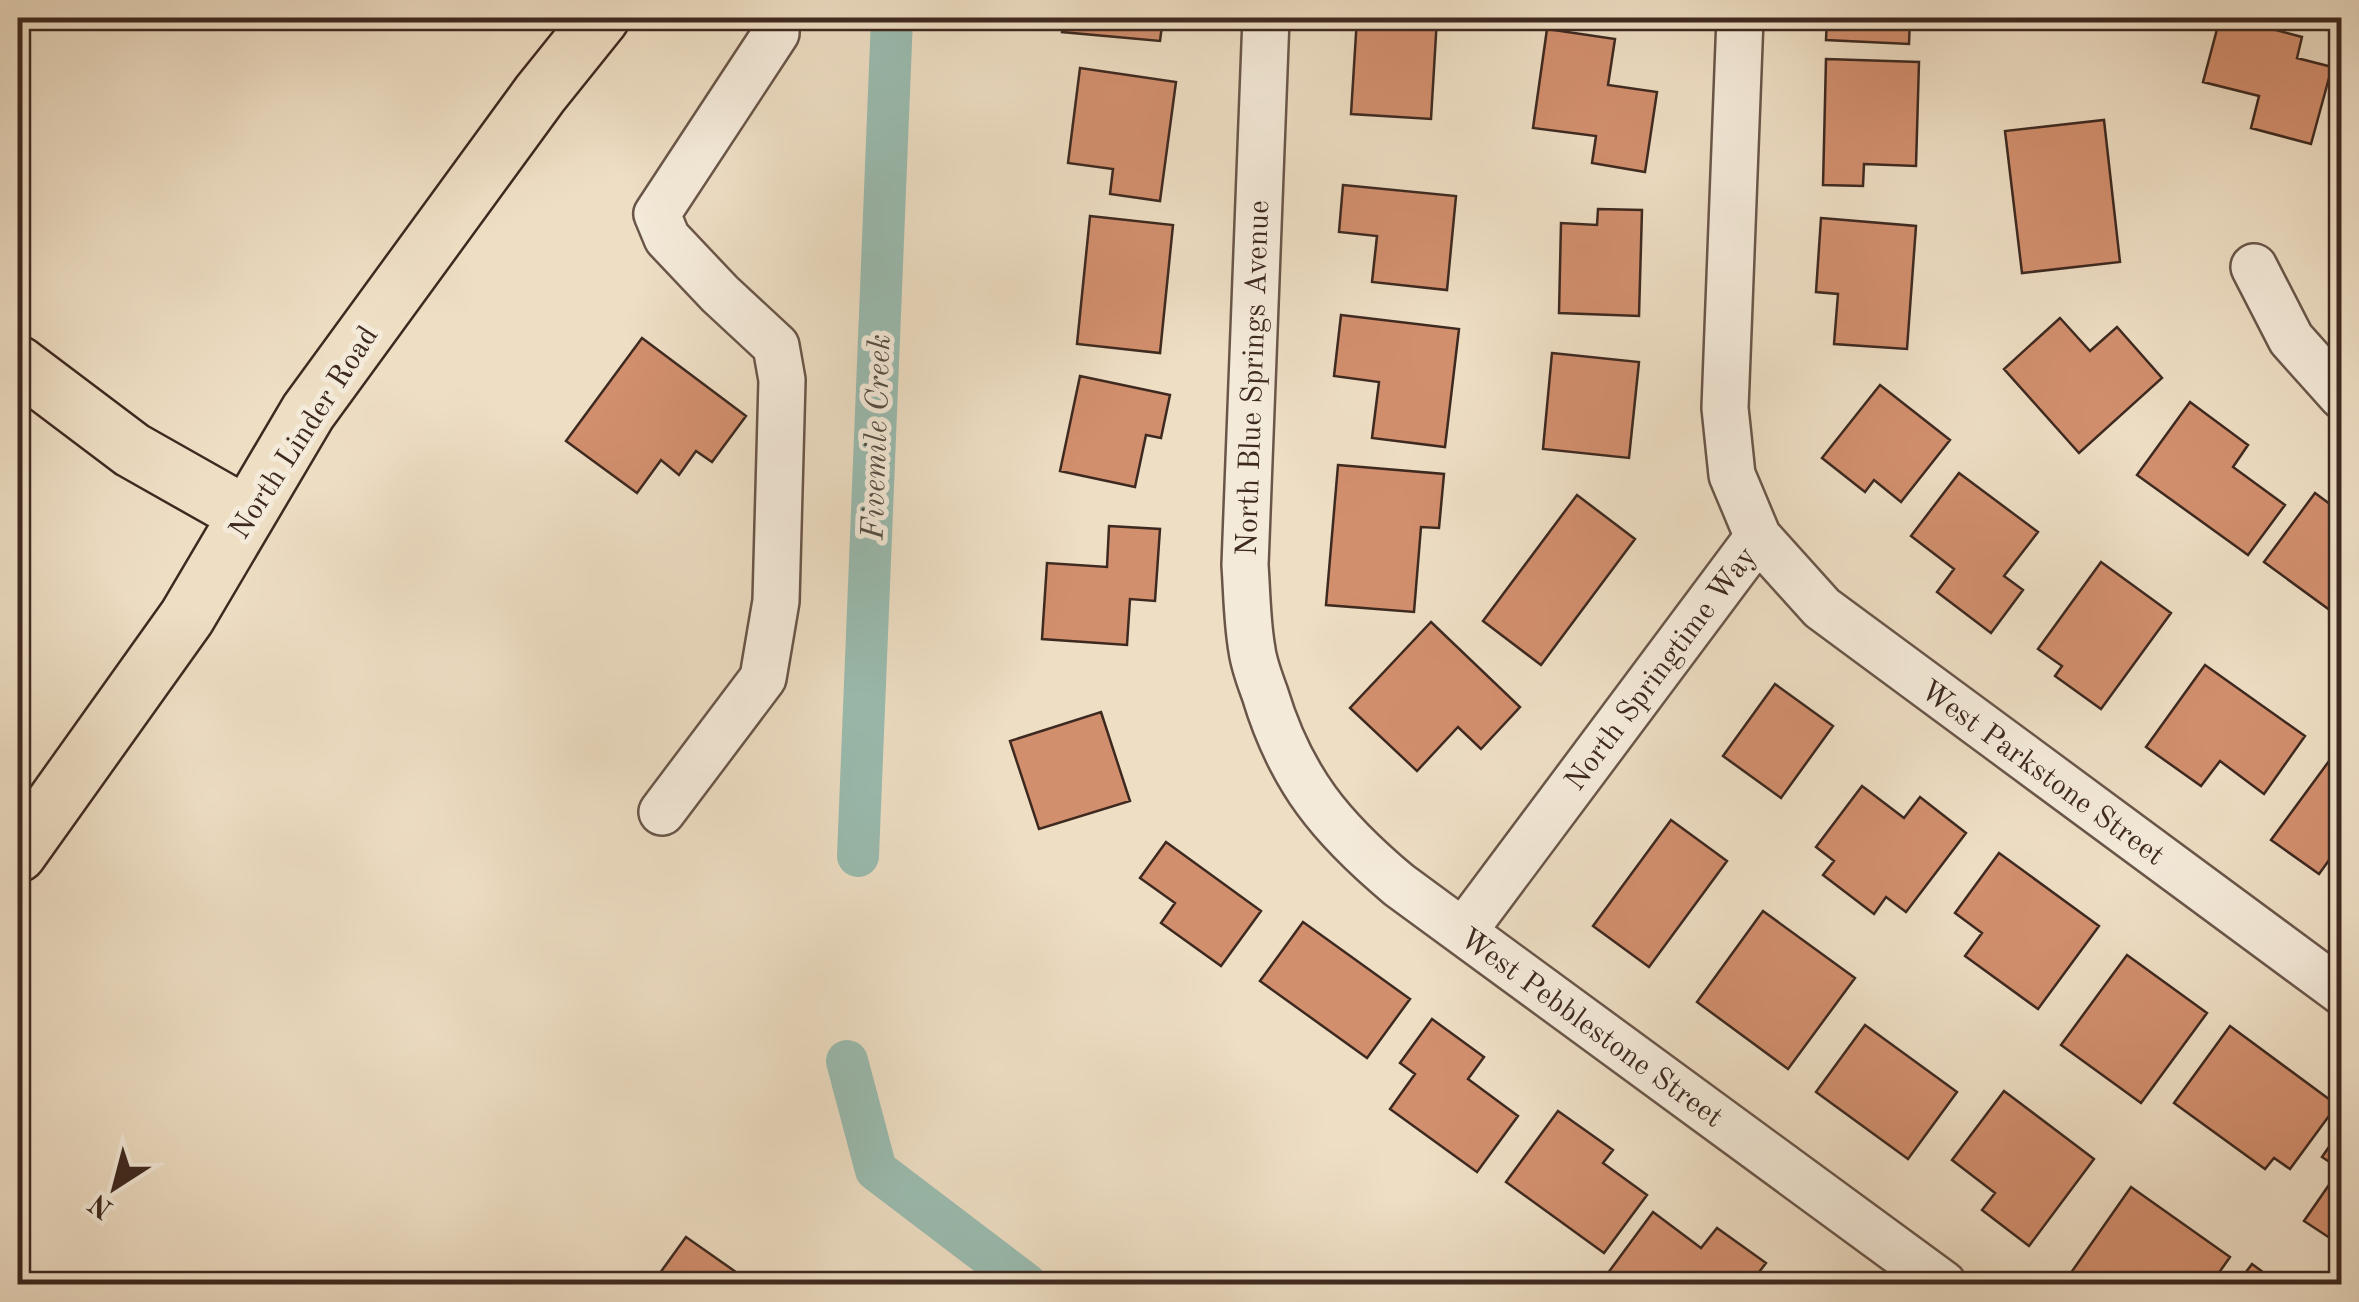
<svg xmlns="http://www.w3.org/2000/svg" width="2359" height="1302" viewBox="0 0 2359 1302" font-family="'Old Standard TT',serif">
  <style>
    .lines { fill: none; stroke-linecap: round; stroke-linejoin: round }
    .canal { stroke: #9abcb0; stroke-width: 42 }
    .building { fill: #d28f6e; stroke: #3e2920; stroke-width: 2.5 }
    .minor-casing { stroke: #6a5649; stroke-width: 50 }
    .major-casing { stroke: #3e2920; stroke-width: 60 }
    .minor { stroke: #f4ead9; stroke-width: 45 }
    .major { stroke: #eedec4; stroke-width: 55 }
    .labels { text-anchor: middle; stroke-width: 10; stroke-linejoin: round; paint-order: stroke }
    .street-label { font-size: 30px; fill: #3e2920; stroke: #f4ead9 }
    .water-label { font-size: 32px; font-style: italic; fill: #554e44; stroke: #f4ead9 }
  </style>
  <rect width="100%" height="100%" fill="#eedec4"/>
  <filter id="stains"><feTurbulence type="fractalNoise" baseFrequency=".002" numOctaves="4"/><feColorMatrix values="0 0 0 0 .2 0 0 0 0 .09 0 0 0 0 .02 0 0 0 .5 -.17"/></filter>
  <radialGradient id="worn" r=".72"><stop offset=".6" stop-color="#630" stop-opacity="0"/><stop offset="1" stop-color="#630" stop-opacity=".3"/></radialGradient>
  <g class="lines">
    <path class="canal" d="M858,856L892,18
      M847,1061L876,1170L1026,1284"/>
  </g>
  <path class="building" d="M1063,18H1163L1160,41L1062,32Z
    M1357,18H1437L1431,119L1351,114Z
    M1827,18H1910L1909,44L1826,40Z
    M2220,18H2230L2302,37L2297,58L2332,67L2311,144L2251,128L2259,96L2203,82Z
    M1547,29L1615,39L1608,85L1657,92L1645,172L1592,163L1596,136L1533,128Z
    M1826,59L1919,62L1916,166L1864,164L1863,186L1823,185Z
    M1080,68L1176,82L1160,201L1110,194L1113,169L1068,163Z
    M2104,120L2120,262L2022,273L2005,131Z
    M1343,185L1456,196L1447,290L1372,282L1377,236L1339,232Z
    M1598,209L1642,210L1639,316L1559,313L1561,223L1597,225Z
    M1090,216L1173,225L1160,353L1077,344Z
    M1821,218L1916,226L1907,349L1834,344L1838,294L1816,292Z
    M1341,315L1459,329L1445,447L1372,438L1379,382L1334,376Z
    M2060,318L2090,351L2117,327L2162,378L2079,453L2004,369Z
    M642,338L746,416L712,462L696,451L679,475L661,460L637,493L566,441Z
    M1552,353L1639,362L1629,458L1543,449Z
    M1080,376L1170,395L1161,438L1146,435L1135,487L1060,471Z
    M1880,385L1950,440L1901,502L1874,480L1865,492L1822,458Z
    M2190,402L2248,445L2233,467L2285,505L2248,555L2137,475Z
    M1338,465L1444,474L1439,528L1421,527L1414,612L1326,605Z
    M1959,473L2038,532L2004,576L2023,590L1991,633L1937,592L1954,569L1911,536Z
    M2315,493L2342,513V619L2264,562Z
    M1577,495L1635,539L1541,665L1483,621Z
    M1109,526L1160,529L1155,601L1130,599L1127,645L1042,639L1047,563L1107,567Z
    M2101,562L2171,613L2101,709L2055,676L2062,666L2038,649Z
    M1431,622L1520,707L1481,749L1458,727L1417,771L1350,708Z
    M2205,665L2305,736L2264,794L2220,761L2201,786L2146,747Z
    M1775,684L1833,726L1781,798L1723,756Z
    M1101,712L1130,801L1039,829L1010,741Z
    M2332,757L2342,764V847L2340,845L2319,874L2271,840Z
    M1862,786L1904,818L1920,797L1966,833L1906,912L1886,897L1874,914L1823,875L1834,861L1816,847Z
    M1671,820L1727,861L1649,967L1593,926Z
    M1166,842L1261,911L1221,966L1161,923L1175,903L1140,878Z
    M1999,853L2099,926L2038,1009L1965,956L1982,933L1955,913Z
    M1763,911L1855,978L1788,1069L1697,1002Z
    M1303,922L1410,999L1367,1058L1260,981Z
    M2127,955L2207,1013L2141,1103L2061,1045Z
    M1432,1019L1484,1057L1468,1079L1518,1116L1477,1172L1390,1109L1415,1074L1400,1063Z
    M1865,1025L1957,1092L1908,1159L1816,1092Z
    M2230,1026L2337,1105L2290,1169L2274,1158L2265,1169L2174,1103Z
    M2004,1091L2094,1159L2029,1246L1982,1210L1995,1193L1952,1160Z
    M1558,1111L1613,1150L1603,1163L1647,1195L1604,1253L1506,1182Z
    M2342,1128V1246L2304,1221L2340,1169L2322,1157Z
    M2131,1187L2230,1257L2211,1284H2080L2068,1277Z
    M1653,1212L1701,1248L1717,1228L1766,1263L1750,1284H1624L1608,1273Z
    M686,1237L753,1284H652Z
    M2252,1264L2279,1284H2237Z"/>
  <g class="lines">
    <g class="minor-casing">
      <path id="minor" d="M1266,18L1245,565C1247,593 1247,622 1252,650C1254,665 1260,680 1265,694C1291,780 1331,828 1399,885L1943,1284
        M1740,18L1725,408L1732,475L1758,537L1822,608L2342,992
        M2254,267L2291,339L2342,396
        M662,812L763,678L776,601L782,380L776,346L720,294L667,238L657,214L776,33V18
        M1463,932L1758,537"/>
    </g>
    <g class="major-casing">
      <path id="major" d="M18,364L132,450L247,515
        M18,854L187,617L308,412L540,94L601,18"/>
    </g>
    <use href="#minor" class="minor"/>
    <use href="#major" class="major"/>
  </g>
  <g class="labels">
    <g class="street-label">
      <text transform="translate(1252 378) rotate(-88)" y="10">North Blue Springs Avenue</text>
      <text transform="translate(303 432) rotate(-57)" y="10">North Linder Road</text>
      <text transform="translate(1660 668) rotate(-53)" y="10">North Springtime Way</text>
      <text transform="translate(2043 772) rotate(36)" y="10">West Parkstone Street</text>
      <text transform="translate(1592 1027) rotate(36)" y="10">West Pebblestone Street</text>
    </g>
    <g class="water-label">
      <text transform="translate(875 437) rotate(-88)" y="11">Fivemile Creek</text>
    </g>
  </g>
  <rect width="2359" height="1302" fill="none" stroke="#eedec4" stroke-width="60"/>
  <rect x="20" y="20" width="2319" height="1262" fill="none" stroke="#3e2920" stroke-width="5"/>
  <rect x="30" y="30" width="2299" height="1242" fill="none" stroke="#3e2920" stroke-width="2.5"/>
  <g transform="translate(115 1187) rotate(216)" stroke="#f4ead9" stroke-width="8" paint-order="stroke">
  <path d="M0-8L18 38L0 25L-18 38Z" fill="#3e2920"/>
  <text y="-15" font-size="28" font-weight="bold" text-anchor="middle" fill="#3e2920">N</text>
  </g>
  <rect width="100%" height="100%" filter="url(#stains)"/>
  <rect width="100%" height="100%" fill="url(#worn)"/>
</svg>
